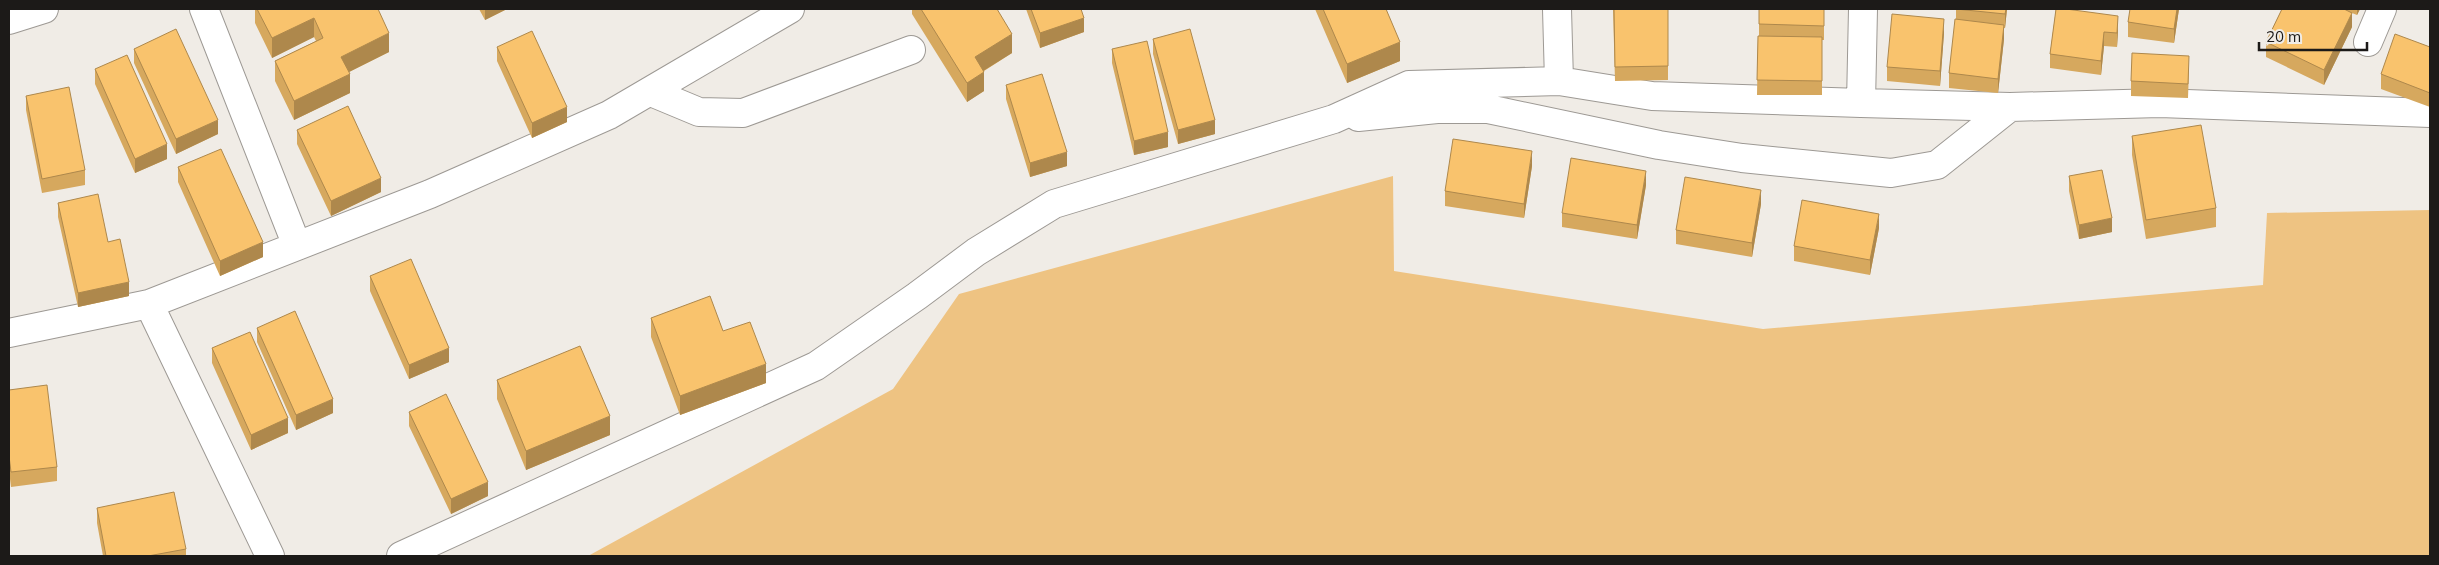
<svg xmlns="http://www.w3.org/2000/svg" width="2439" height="565" viewBox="0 0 2439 565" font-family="Mulish,sans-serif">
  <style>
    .green { fill: #eec382 }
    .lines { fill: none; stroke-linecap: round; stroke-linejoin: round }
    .minor-casing { stroke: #9d9994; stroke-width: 30 }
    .minor { stroke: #fff; stroke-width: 28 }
    .wall { fill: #d6a85e }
    .shaded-wall { fill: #ae884c }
    .building { fill: #f9c36d; stroke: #ae884c }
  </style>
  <rect width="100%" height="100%" fill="#f0ece6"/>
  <path class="green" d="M1393,176L1394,271L1763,329L2263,285L2267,213L2430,210V556H588L893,389L959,294Z"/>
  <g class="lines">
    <g class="minor-casing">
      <path id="minor" d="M204,9L297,246
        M1557,9L1559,81
        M9,20L44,9
        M2368,42L2382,9
        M651,92L699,112L743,113L911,50
        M1861,103L2010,107L2160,103L2430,113
        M1358,117L1437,109H1488L1659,145L1742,158L1891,173L1937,165L2010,107
        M149,304L270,556
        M9,333L149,304L430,194L609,115L790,9
        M401,556L816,366L917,296L976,252L1054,204L1334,119L1409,85L1559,81L1652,96L1861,103L1863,9"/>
    </g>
    <use href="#minor" class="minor"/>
  </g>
  <path class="wall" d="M255,9H378L389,52L349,72L350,93L294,120L275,81V61L316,41L314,37L272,58L255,23Z
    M479,9H507L485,20Z
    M912,9H997L1012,53L984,71V91L967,102L912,14Z
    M1026,9H1081L1084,32L1040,48Z
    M1315,9H1386L1400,61L1347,83Z
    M1613,9H1668V80L1615,81Z
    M1759,9H1824V40H1822V95H1757L1758,36H1759Z
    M1956,9H2007L2005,28H2004V39L1998,93L1949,88V73L1956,19Z
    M2056,9L2118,30L2117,47L2104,46L2101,75L2050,68V54Z
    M2179,9L2174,43L2128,37V22Z
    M2282,9H2360L2357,15L2352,13V27L2324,85L2266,57V42Z
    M1944,33L1940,86L1887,81V67Z
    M1153,39L1215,134L1178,144L1153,54Z
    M497,47L567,122L532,138L497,61Z
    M2430,47V107L2381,89V74Z
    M134,49L218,134L176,154L134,63Z
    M1112,49L1168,147L1134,155L1112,63Z
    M95,69L167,159L135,173L95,84Z
    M2189,70L2188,98L2131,96V81Z
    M1006,85L1067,166L1030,177L1006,99Z
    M26,96L85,170V185L42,193L26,110Z
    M297,130L381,192L331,216L297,144Z
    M2132,136L2216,208V227L2146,239L2132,155Z
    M1532,166L1524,218L1445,206V191Z
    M178,167L263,257L220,276L178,182Z
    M2069,176L2112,232L2079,239L2069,191Z
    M1646,185L1637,239L1562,227V213Z
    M58,203L108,242L129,296L78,307L58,217Z
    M1761,204L1752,257L1676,244V230Z
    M1879,228L1870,275L1794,261V246Z
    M370,276L449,362L409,379L370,291Z
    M651,318L723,331L766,383L680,415L651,337Z
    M257,328L333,413L296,430L257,342Z
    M212,348L288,433L251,450L212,363Z
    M497,380L610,435L526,470L497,399Z
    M9,390L57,467V481L11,487L9,471Z
    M409,412L488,496L451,514L409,426Z
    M97,508L186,549V556H103L97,523Z"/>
  <path class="shaded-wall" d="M485,9H507L485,20Z
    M2006,9H2007L2005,28V14Z
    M2177,9H2179L2174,43V29Z
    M2357,9H2360L2357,15Z
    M2352,13V27L2324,85V70Z
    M2118,16V30L2117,47V33Z
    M314,18V37L272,58V38Z
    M1084,18V32L1040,48V33Z
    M1944,19V33L1940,86V71Z
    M2004,25V39L1998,93V79Z
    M2104,32V46L2101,75V61Z
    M389,33V52L341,76V57Z
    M1012,34V53L975,76V57Z
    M1400,42V61L1347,83V64Z
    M984,72V91L967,102V83Z
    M350,74V93L294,120V101Z
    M567,107V122L532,138V123Z
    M218,120V134L176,154V139Z
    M1215,120V134L1178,144V130Z
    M1168,132V147L1134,155V141Z
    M167,144V159L135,173V159Z
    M1532,151V166L1524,218V204Z
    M1067,152V166L1030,177V163Z
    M1646,171V185L1637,239V225Z
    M381,178V192L331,216V201Z
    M1761,190V204L1752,257V243Z
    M1879,214V228L1870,275V260Z
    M2112,218V232L2079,239V225Z
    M263,242V257L220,276V261Z
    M129,282V296L78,307V293Z
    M449,348V362L409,379V365Z
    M766,364V383L680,415V396Z
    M333,399V413L296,430V415Z
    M610,416V435L526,470V451Z
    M288,418V433L251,450V435Z
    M488,482V496L451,514V499Z"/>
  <path class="building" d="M257,9H378L389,33L341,57L350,74L294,101L275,61L323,38L314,18L272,38Z
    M921,9H997L1012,34L975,57L984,72L967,83Z
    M1031,9H1081L1084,18L1040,33Z
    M1323,9H1386L1400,42L1347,64Z
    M1614,9H1668V66L1615,67Z
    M1759,9H1824V26L1759,24Z
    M1956,9H2006L2005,14Z
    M2056,9H2066L2118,16L2117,33L2104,32L2101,61L2050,54Z
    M2130,9H2177L2174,29L2128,22Z
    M2282,9H2344L2352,13L2324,70L2266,42Z
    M1892,14L1944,19L1940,71L1887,67Z
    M1955,19L2004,25L1998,79L1949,73Z
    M176,29L218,120L176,139L134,49Z
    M1190,29L1215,120L1178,130L1153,39Z
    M532,31L567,107L532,123L497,47Z
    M2395,34L2430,47V93L2381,74Z
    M1758,36L1822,37V81L1757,80Z
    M1147,41L1168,132L1134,141L1112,49Z
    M2132,53L2189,56L2188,84L2131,81Z
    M127,55L167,144L135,159L95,69Z
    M1042,74L1067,152L1030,163L1006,85Z
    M69,87L85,170L42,179L26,96Z
    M348,106L381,178L331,201L297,130Z
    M2201,125L2216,208L2146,220L2132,136Z
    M1453,139L1532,151L1524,204L1445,191Z
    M221,149L263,242L220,261L178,167Z
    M1571,158L1646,171L1637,225L1562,213Z
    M2102,170L2112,218L2079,225L2069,176Z
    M1685,177L1761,190L1752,243L1676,230Z
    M98,194L108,242L120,239L129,282L78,293L58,203Z
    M1802,200L1879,214L1870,260L1794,246Z
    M411,259L449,348L409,365L370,276Z
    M710,296L723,331L750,322L766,364L680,396L651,318Z
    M295,311L333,399L296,415L257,328Z
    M250,332L288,418L251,435L212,348Z
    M580,346L610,416L526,451L497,380Z
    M47,385L57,467L11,472L9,456V390Z
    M446,394L488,482L451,499L409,412Z
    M174,492L186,549L148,556H106L97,508Z"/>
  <rect width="2439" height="565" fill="none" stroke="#1c1a18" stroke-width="20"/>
  <path d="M2259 42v8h108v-8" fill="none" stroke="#1c1a18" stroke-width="2.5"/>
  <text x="2266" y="42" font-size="15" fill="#1c1a18" stroke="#f0ece6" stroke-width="4" paint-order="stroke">20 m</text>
</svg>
